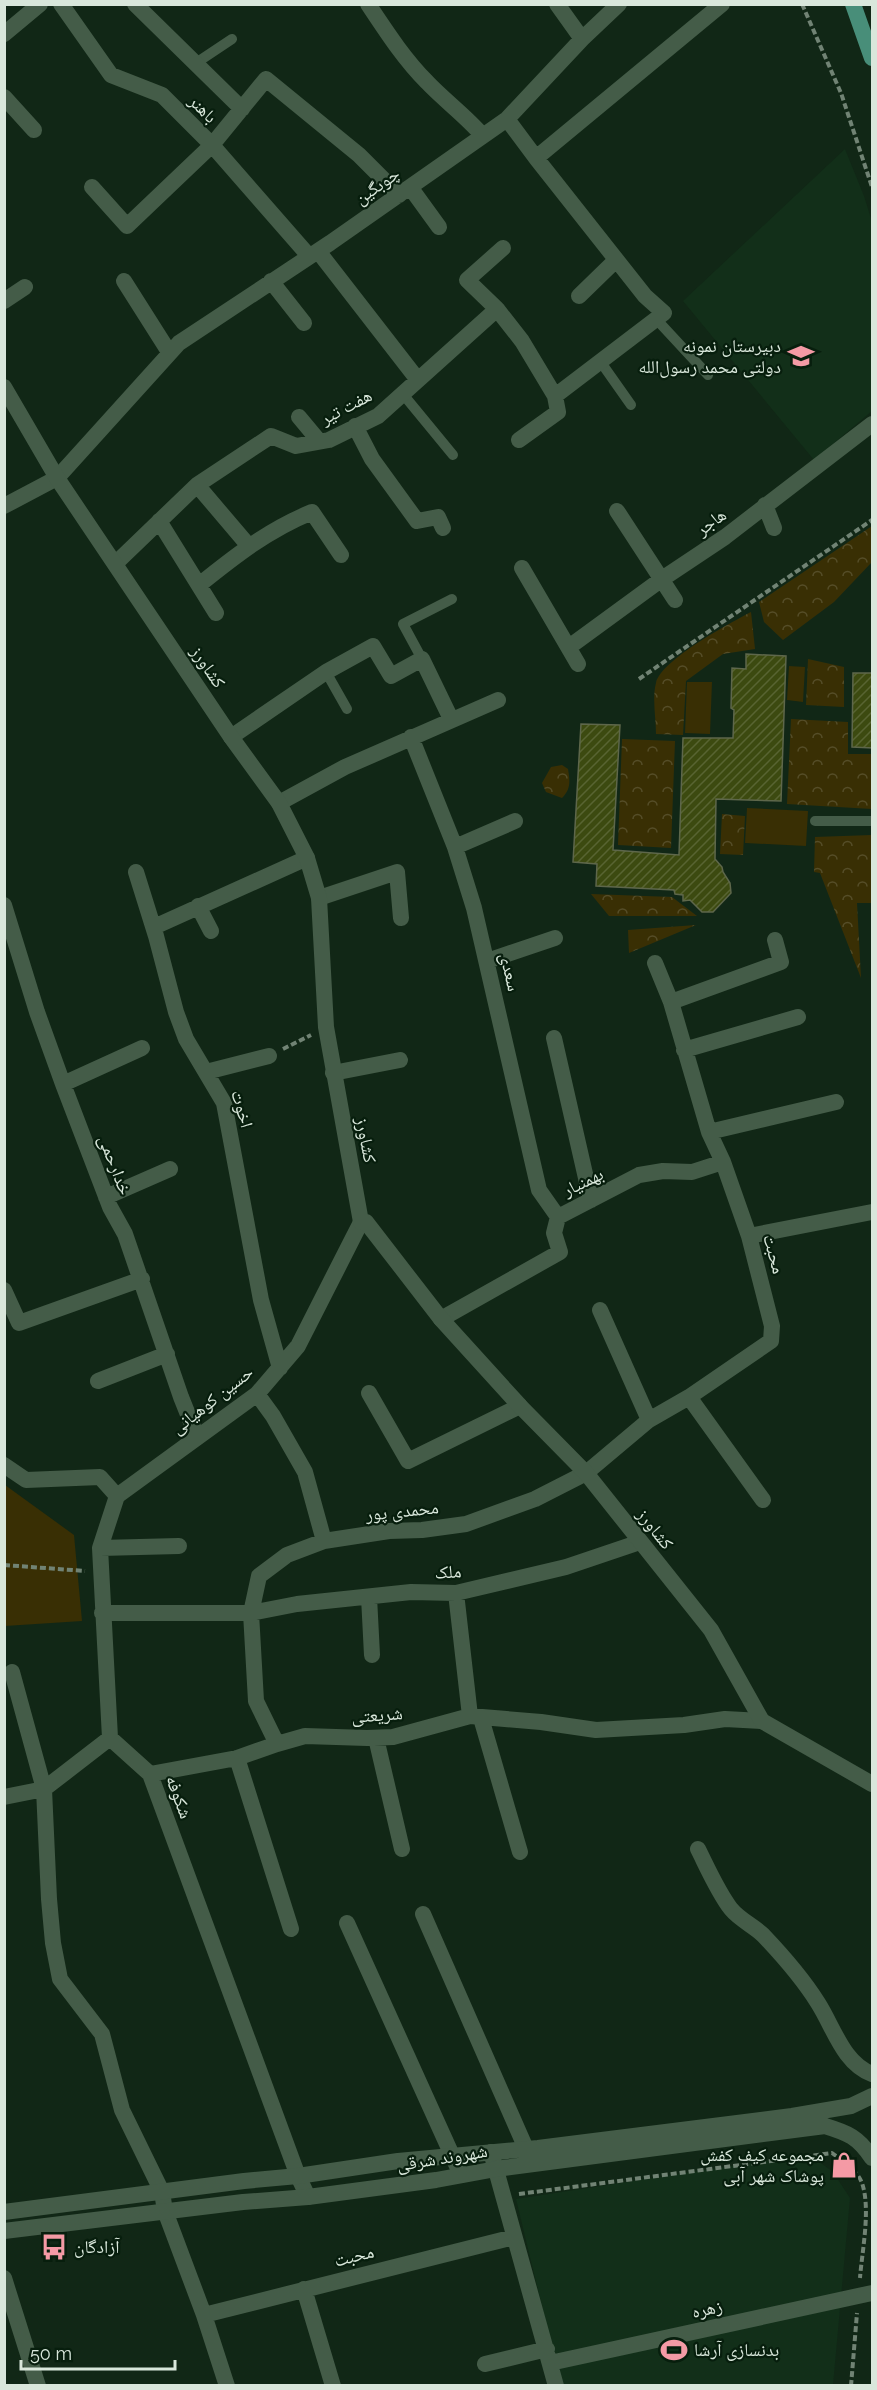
<svg xmlns="http://www.w3.org/2000/svg" width="877" height="2390" viewBox="0 0 877 2390" font-family="Raleway,'Noto Naskh Arabic',sans-serif">
  <style>
    .built { fill: #122f19 }
    .forest { fill: url(#forest-crowns) }
    .park { fill: #392f04 }
    .building { fill: url(#building-hatch); stroke: #5e674b; stroke-width: 1.5 }
    .lines { fill: none; stroke-linecap: round; stroke-linejoin: round }
    .path { stroke: #718374; stroke-width: 4; stroke-dasharray: 6 3; stroke-linecap: butt }
    .service { stroke: #445c48; stroke-width: 10 }
    .minor { stroke: #445c48; stroke-width: 16 }
    .tertiary { stroke: #445c48; stroke-width: 16 }
    .secondary { stroke: #445c48; stroke-width: 16 }
    .primary { stroke: #488e79; stroke-width: 16 }
    .labels { text-anchor: middle; stroke-width: 4.5; stroke-linejoin: round; paint-order: stroke }
    .street-label { font-size: 18px; fill: #d9e7db; stroke: #071e0d }
    .poi-label { font-size: 18px; fill: #d9e7db; stroke: #071e0d; text-anchor: end }
  </style>
  <defs>
    <pattern id="forest-crowns" width="20" height="18" patternUnits="userSpaceOnUse" patternTransform="scale(1.5)"><rect width="20" height="18" fill="#392f04"/><path d="M2 6a3 3 0 1 1 6 0M12 15a3 3 0 1 1 6 0" fill="none" stroke="#554d28"/></pattern>
    <pattern id="building-hatch" width="6" height="6" patternUnits="userSpaceOnUse" patternTransform="scale(1.5)"><rect width="6" height="6" fill="#3c4a10"/><path d="M-1 1l2-2M0 6l6-6M5 7l2-2" fill="none" stroke="#586432"/></pattern>
  </defs>
  <rect width="100%" height="100%" fill="#112716"/>
  <path class="built" d="M845,149L864,196L872,222V411L814,460L683,301Z
    M809,2154L833,2172L850,2198L833,2385H561L516,2199Z"/>
  <path class="forest" d="M872,526V562L834,602L783,640L764,622L759,602Z
    M751,612L755,649L723,654L686,681L683,735L656,734C656,718 652,698 656,683C661,660 730,623 751,612Z
    M808,659L844,667V707L806,705Z
    M791,719L848,722V754H872V809L787,804Z
    M622,739L675,741L671,848L618,845Z
    M562,765L568,769C570,781 571,789 562,798L546,792L542,783L551,767Z
    M722,814L745,816L743,855L720,854Z
    M872,835V903H857L861,978L820,873L814,872L815,837Z
    M591,894L672,897L697,916H609Z
    M696,925L629,953L628,930Z"/>
  <path class="park" d="M789,666L805,667L803,702L787,700Z
    M687,682H712L710,734L685,733Z
    M747,808L808,811L806,846L745,843Z
    M5,1485L74,1535L82,1621L5,1626Z"/>
  <path class="building" d="M746,654L786,656L781,801L716,799L715,859L722,867L723,872L730,883L731,893L713,912H702L690,900L683,901V895L675,894L674,890L596,886L597,864L573,862L581,724L620,725L613,850L679,855L683,738H733L734,710L731,708L732,668L746,669Z
    M853,673H873V748L852,747Z"/>
  <g class="lines">
    <path class="path" d="M802,4L841,93L872,187
      M639,679L872,520
      M283,1049L311,1035
      M4,1565L85,1571
      M519,2194L832,2153C843,2161 857,2170 862,2183C871,2209 862,2251 860,2278
      M851,2386L857,2313"/>
    <path class="service" d="M196,63L232,39
      M657,320L708,375
      M600,361L631,405
      M402,393L453,455
      M422,659L403,624L452,599
      M326,672L347,709
      M815,821H872"/>
    <path class="minor" d="M61,4L111,75L162,95L212,145L309,256
      M135,4L242,109
      M368,4C386,31 404,59 427,82C445,101 466,116 483,136
      M557,4L582,39
      M4,34L40,4
      M4,97L34,130
      M507,119L582,39L619,4
      M92,187L127,226L212,145L266,79L359,155L399,195
      M410,187L439,227
      M503,248L467,280L497,309L522,341L555,396L664,313L645,296L536,158
      M318,251L418,380
      M124,281L169,352
      M271,281L304,323
      M579,296L616,260
      M4,301L25,287
      M299,417L319,441
      M355,426L372,459L417,521L438,517L443,528
      M519,440L558,412L555,396
      M197,485L248,545
      M765,505L774,528
      M4,506L57,478L179,343L330,243L507,119L536,158L722,4
      M617,511L675,600
      M159,521L216,613
      M116,563L197,485L271,436L296,446L329,440L378,416L497,309
      M522,568L578,664
      M199,585C235,556 268,530 312,512L341,555
      M569,647L662,579L725,537L872,424
      M231,737L326,672L373,646L391,676L422,659L451,719
      M411,737L455,847L474,908L539,1190L558,1217
      M279,803L345,767L498,700
      M455,847L515,821
      M136,872L156,936L176,1012L186,1039L224,1103L261,1300L280,1368
      M319,898L397,872L401,918
      M4,905L37,1012L63,1084L110,1207L125,1234L181,1397L197,1437
      M198,906L211,931
      M154,927L307,858
      M487,961L555,938
      M671,1002L781,962L775,940
      M554,1038L591,1200
      M684,1050L798,1017
      M206,1072L269,1056
      M333,1073L400,1060
      M63,1084L142,1048
      M709,1132L836,1102
      M106,1197L170,1169
      M749,1236L872,1212
      M4,1290L19,1323L142,1279
      M600,1310L649,1420
      M441,1319L560,1252L554,1233L558,1217L639,1175L663,1171L692,1172L723,1162
      M98,1381L167,1354
      M369,1393L408,1461L520,1406
      M257,1394L273,1416L305,1472L324,1541
      M689,1397L763,1500
      M4,1465L26,1480L100,1477L117,1496L100,1548L110,1738L150,1774L298,2176L308,2197
      M117,1496L257,1394L298,1346L361,1222
      M640,1542L566,1567L456,1593L411,1592L297,1604L251,1613L259,1576L287,1555L324,1541L389,1531L422,1530L466,1524L535,1499L586,1473L649,1420L689,1397L771,1341L772,1326L749,1236L723,1162L709,1132L671,1002L655,963
      M100,1548L179,1546
      M456,1593L470,1716
      M369,1597L372,1655
      M102,1613H251L256,1701L277,1744L305,1736L367,1738L393,1737L470,1716L541,1722L596,1730L684,1725L725,1719L762,1721
      M12,1672L44,1789L49,1899L53,1943L60,1979L102,2034L122,2110L162,2192L165,2211L204,2315L227,2386
      M481,1718L520,1852
      M376,1738L402,1849
      M237,1758L291,1929
      M150,1774L237,1758L277,1744
      M4,1797L44,1789L110,1738
      M698,1849C708,1869 718,1892 731,1909C740,1920 754,1926 763,1935C783,1956 803,1979 818,2003C834,2028 843,2063 872,2074
      M423,1914L531,2160
      M347,1923L461,2175
      M491,2152L556,2386
      M304,2289L333,2386
      M204,2315L514,2237
      M550,2363L872,2293
      M485,2364L547,2349"/>
    <path class="tertiary" d="M4,387L57,478L231,737L279,803L307,858L319,898L326,1027L361,1222H366L441,1319L520,1406L586,1473L711,1630L762,1721L872,1784
      M4,2278L38,2386"/>
    <path class="secondary" d="M4,2212L244,2181L298,2176L398,2161L538,2148L792,2116L851,2106L872,2096
      M4,2231L243,2202L308,2197L436,2180L496,2169L825,2126C848,2133 858,2137 872,2158"/>
    <path class="primary" d="M853,4L872,58"/>
  </g>
  <defs>
    <g id="school-bare" transform="scale(2.07)"><path d="M0-5L7-2L0 1L-7-2ZM-4 1L0 2.5L4 1V4Q0 6-4 4Z" fill="#f49aa5" stroke="#071e0d" stroke-width="2.5" paint-order="stroke"/></g>
    <g id="shop-bare" transform="scale(2.07)"><path d="M-5-2.5h2.3a2.7 3.5 0 0 1 5.4 0H5L5.5 6h-11ZM-1.5-2.5h3a1.5 2.3 0 0 0-3 0Z" fill="#f49aa5" stroke="#071e0d" stroke-width="2.5" paint-order="stroke"/></g>
    <g id="bus-bare" transform="scale(2.07)"><path d="M-5-6H5V4H4V6H2V4H-2V6H-4V4H-5ZM-3.5-4V0h7V-4ZM-3.5 1.2v1.5H-2V1.2ZM2 1.2v1.5H3.5V1.2Z" fill="#f49aa5" stroke="#071e0d" stroke-width="2.5" paint-order="stroke"/></g>
    <g id="stadium-bare" transform="scale(2.07)"><path d="M0-5a6.5 5 0 1 0 0 10a6.5 5 0 1 0 0-10ZM-3.5-1.8h7v3.6h-7Z" fill="#f49aa5" stroke="#071e0d" stroke-width="2.5" paint-order="stroke"/></g>
  </defs>
  <g fill-rule="evenodd">
    <use href="#school-bare" x="801" y="356"/>
    <use href="#shop-bare" x="844" y="2165"/>
    <use href="#bus-bare" x="54" y="2247"/>
    <use href="#stadium-bare" x="674" y="2350"/>
  </g>
  <g class="labels">
    <g class="street-label">
      <text transform="translate(203 109) rotate(45)" y="6">باهنر</text>
      <text transform="translate(377 186) rotate(-35)" y="6">چوبگین</text>
      <text transform="translate(346 407) rotate(-28)" y="6">هفت تیر</text>
      <text transform="translate(711 522) rotate(-36)" y="6">هاجر</text>
      <text transform="translate(208 667) rotate(56)" y="6">کشاورز</text>
      <text transform="translate(510 972) rotate(77)" y="6">سعدی</text>
      <text transform="translate(242 1109) rotate(74)" y="6">اخوت</text>
      <text transform="translate(366 1140) rotate(79)" y="6">کشاورز</text>
      <text transform="translate(115 1165) rotate(69)" y="6">خدارحمی</text>
      <text transform="translate(583 1182) rotate(-26)" y="6">بهمنیار</text>
      <text transform="translate(774 1254) rotate(75)" y="6">محبت</text>
      <text transform="translate(212 1400) rotate(-38)" y="6">حسین کوهیانی</text>
      <text transform="translate(402 1511) rotate(-6)" y="6">محمدی پور</text>
      <text transform="translate(655 1529) rotate(52)" y="6">کشاورز</text>
      <text transform="translate(448 1572) rotate(-3)" y="6">ملک</text>
      <text transform="translate(377 1715) rotate(-4)" y="6">شریعتی</text>
      <text transform="translate(179 1797) rotate(70)" y="6">شکوفه</text>
      <text transform="translate(442 2158) rotate(-9)" y="6">شهروند شرقی</text>
      <text transform="translate(354 2256) rotate(-14)" y="6">محبت</text>
      <text transform="translate(707 2309) rotate(-12)" y="6">زهره</text>
    </g>
    <g class="poi-label">
      <text x="781" y="352">دبیرستان نمونه<tspan x="781" dy="21">دولتی محمد رسول‌الله</tspan></text>
      <text x="824" y="2161">مجموعه کیف کفش<tspan x="824" dy="21">پوشاک شهر آبی</tspan></text>
      <text x="74" y="2253" text-anchor="start">آزادگان</text>
      <text x="694" y="2356" text-anchor="start">بدنسازی آرشا</text>
    </g>
  </g>
  <rect width="877" height="2390" fill="none" stroke="#d9e7db" stroke-width="12"/>
  <path d="M21 2360v9h154v-9" fill="none" stroke="#d9e7db" stroke-width="3"/>
  <text x="30" y="2360" font-size="18" fill="#d9e7db" stroke="#071e0d" stroke-width="4.5" paint-order="stroke">50 m</text>
</svg>
